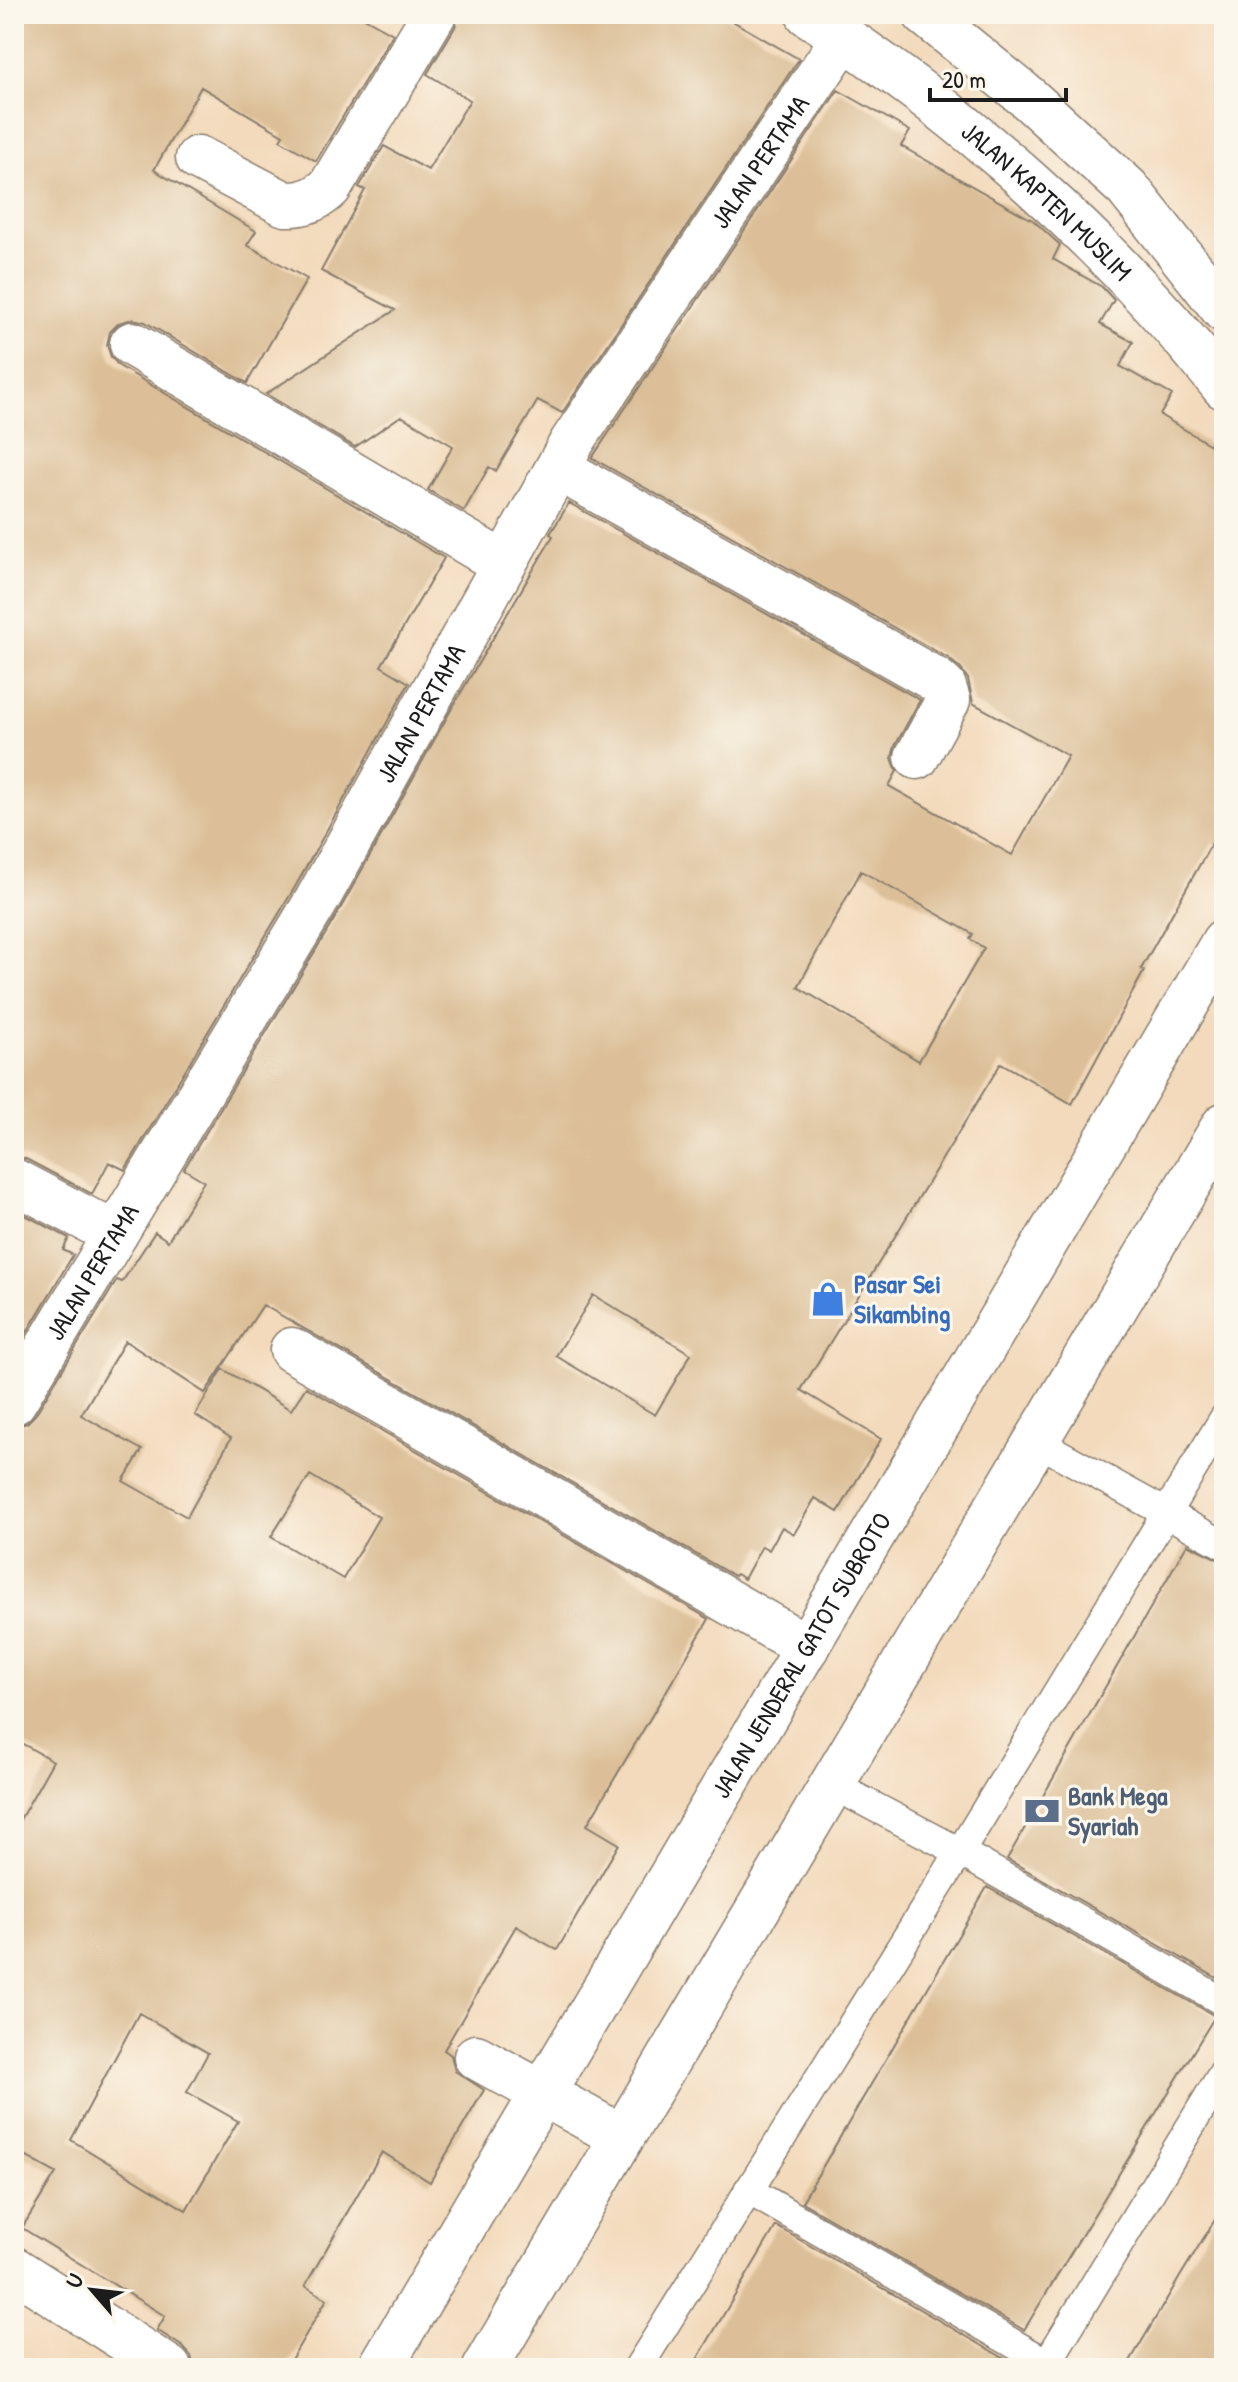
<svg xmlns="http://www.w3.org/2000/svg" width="1238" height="2382" viewBox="0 0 1238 2382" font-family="'Patrick Hand',sans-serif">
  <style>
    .building { fill: #dcbf98; fill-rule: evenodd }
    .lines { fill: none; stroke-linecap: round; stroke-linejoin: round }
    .service-casing { stroke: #887b6c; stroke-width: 31 }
    .minor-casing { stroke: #887b6c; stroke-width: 47 }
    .primary-casing { stroke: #887b6c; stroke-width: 47 }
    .service { stroke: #fff; stroke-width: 28 }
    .minor { stroke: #fff; stroke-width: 44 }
    .primary { stroke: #fff; stroke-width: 44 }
    .labels { text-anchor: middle; stroke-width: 6; stroke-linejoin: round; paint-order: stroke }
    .street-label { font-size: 26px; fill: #1c1c1c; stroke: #fbf7ec }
    .shop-label { font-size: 26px; font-weight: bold; fill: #366cbe; stroke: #fbf7ec; text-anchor: start }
    .service-label { font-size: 26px; font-weight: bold; fill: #4e5e75; stroke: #fbf7ec; text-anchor: start }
  </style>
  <rect width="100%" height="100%" fill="#fbf7ec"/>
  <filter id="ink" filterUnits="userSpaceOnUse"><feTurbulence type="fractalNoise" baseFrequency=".0125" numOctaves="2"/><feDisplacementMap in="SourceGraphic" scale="16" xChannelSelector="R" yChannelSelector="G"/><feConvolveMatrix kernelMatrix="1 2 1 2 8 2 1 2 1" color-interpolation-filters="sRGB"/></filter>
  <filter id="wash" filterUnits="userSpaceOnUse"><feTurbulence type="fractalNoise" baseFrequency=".006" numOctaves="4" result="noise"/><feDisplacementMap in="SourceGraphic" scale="32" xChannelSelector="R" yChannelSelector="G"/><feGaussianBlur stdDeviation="1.8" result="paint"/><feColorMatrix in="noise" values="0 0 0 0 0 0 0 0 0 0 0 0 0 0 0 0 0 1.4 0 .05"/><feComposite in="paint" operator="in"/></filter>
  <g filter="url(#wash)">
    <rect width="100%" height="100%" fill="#f3dabc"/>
    <g id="blocks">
      <path class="building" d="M14,14H357L393,34L316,161L280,140L283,135L201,87L154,170L256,231L247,245L307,279L247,383L145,322L133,319L119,323L110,332L107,345L111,357L119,366L444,558L381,666L409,683L295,887L125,1170L109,1162L92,1194L26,1159L14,1156Z
        M459,14H720L799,59L562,413L538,400L496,471L489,467L464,511L428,490L453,446L401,416L355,447L266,394L395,310L321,271L365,190L359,187L384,146L428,170L470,100L427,74L455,27Z
        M838,90L910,131L901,146L1034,221L1060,245L1053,259L1102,287L1114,300L1100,324L1133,342L1120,366L1172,395L1160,415L1224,453V850L1212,843L1141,969L1144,971L1072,1104L1001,1063L801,1390L881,1439L838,1512L815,1498L794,1534L782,1527L769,1550L762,1546L744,1579L736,1574L734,1576L263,1305L205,1393L125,1341L81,1415L142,1450L123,1481L187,1517L231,1438L195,1415L223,1369L291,1410L306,1387L709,1619L587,1825L619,1844L557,1950L516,1926L444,2050L451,2055L455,2071L484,2090L430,2182L382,2152L305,2286L327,2299L286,2368H194L191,2356L183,2347L157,2330L165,2316L22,2228L56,2173L14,2150V1830L53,1761L14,1739V1427L27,1423L35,1415L117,1280L122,1282L155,1232L168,1241L204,1181L184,1169L338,913L452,708L553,536L550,534L569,503L920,700L895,746L892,758L897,771L889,786L1012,855L1068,756L973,703L968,679L960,668L948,658L592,458ZM861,871L973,934L970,939L984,948L919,1061L798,987ZM593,1295L691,1354L655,1415L556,1356ZM310,1475L379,1517L343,1579L271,1537ZM139,2013L208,2053L187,2092L238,2121L186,2210L71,2140Z
        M14,1209L69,1238L63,1250L73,1255L14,1354Z
        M1187,1544L1224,1562V1982L1007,1859Z
        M987,1887L1215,2016L1024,2330L802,2202Z
        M1224,2205V2368H1126L1181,2275Z
        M776,2226L1007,2360L1002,2368H692Z"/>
    </g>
  </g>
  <g filter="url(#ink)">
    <use href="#blocks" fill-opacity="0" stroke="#887b6c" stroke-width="2"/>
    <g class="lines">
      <g class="service-casing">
        <path id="service" d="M1036,1441L1224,1545
          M831,1784L960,1852L1224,2002
          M748,2190L1047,2363
          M638,2368L960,1852L1224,1418
          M1044,2368L1224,2071"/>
      </g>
      <g class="minor-casing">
        <g id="minor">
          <path d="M198,158L285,204C303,205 318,199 330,187L434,14"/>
          <path d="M132,344L504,564"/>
          <path d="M558,468L936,680L944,687L948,700L917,757"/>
          <path d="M14,1181L115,1234"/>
          <path d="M292,1350L807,1647"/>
          <path id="s1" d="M14,1402L317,900L572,442L844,37"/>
          <path d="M476,2057L622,2137"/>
          <path d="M14,2269L169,2368"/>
        </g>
      </g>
      <g class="primary-casing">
        <g id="primary">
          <path id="s2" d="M808,14C963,113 1109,243 1224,387"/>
          <path d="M925,14L1027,97L1127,188L1224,310"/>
          <path id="s3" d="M380,2368L1224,941"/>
          <path d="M485,2368L1224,1125"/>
        </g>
      </g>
      <use href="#service" class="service"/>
      <use href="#minor" class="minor"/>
      <use href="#primary" class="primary"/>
    </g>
  </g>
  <defs>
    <g id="shop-bare" transform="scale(2.76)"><path d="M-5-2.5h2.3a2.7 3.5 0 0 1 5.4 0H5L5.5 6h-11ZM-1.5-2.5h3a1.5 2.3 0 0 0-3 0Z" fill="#3f7fe0" stroke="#fbf7ec" stroke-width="2.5" paint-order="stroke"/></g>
    <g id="bank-bare" transform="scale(2.76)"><path d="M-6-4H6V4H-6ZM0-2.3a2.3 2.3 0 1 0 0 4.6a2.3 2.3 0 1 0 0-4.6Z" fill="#5c6f8a" stroke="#fbf7ec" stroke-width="2.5" paint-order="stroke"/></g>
  </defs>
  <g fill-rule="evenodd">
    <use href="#shop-bare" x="828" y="1299"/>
    <use href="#bank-bare" x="1042" y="1811"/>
  </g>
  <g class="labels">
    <g class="street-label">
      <text dy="9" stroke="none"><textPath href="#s1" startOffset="1448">JALAN PERTAMA</textPath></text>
      <text dy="9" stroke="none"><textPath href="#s2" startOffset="304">JALAN KAPTEN MUSLIM</textPath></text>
      <text dy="9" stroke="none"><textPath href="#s1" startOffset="800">JALAN PERTAMA</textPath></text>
      <text dy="9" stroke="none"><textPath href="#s1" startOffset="152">JALAN PERTAMA</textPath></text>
      <text dy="9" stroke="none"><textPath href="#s3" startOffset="828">JALAN JENDERAL GATOT SUBROTO</textPath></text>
    </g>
    <g class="shop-label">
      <text x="854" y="1293">Pasar Sei<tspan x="854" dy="30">Sikambing</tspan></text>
    </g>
    <g class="service-label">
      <text x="1068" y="1805">Bank Mega<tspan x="1068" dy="30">Syariah</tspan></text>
    </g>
  </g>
  <rect width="1238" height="2382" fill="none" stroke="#fbf7ec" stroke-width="48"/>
  <g transform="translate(92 2290) rotate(298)" stroke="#fbf7ec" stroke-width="6" paint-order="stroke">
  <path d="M0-6L14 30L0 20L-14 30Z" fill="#1c1c1c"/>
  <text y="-12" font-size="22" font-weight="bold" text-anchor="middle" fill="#1c1c1c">U</text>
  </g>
  <path d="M930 88v12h136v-12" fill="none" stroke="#1c1c1c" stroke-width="4"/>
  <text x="942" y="88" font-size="24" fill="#1c1c1c" stroke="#fbf7ec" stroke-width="6" paint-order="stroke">20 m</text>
</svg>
